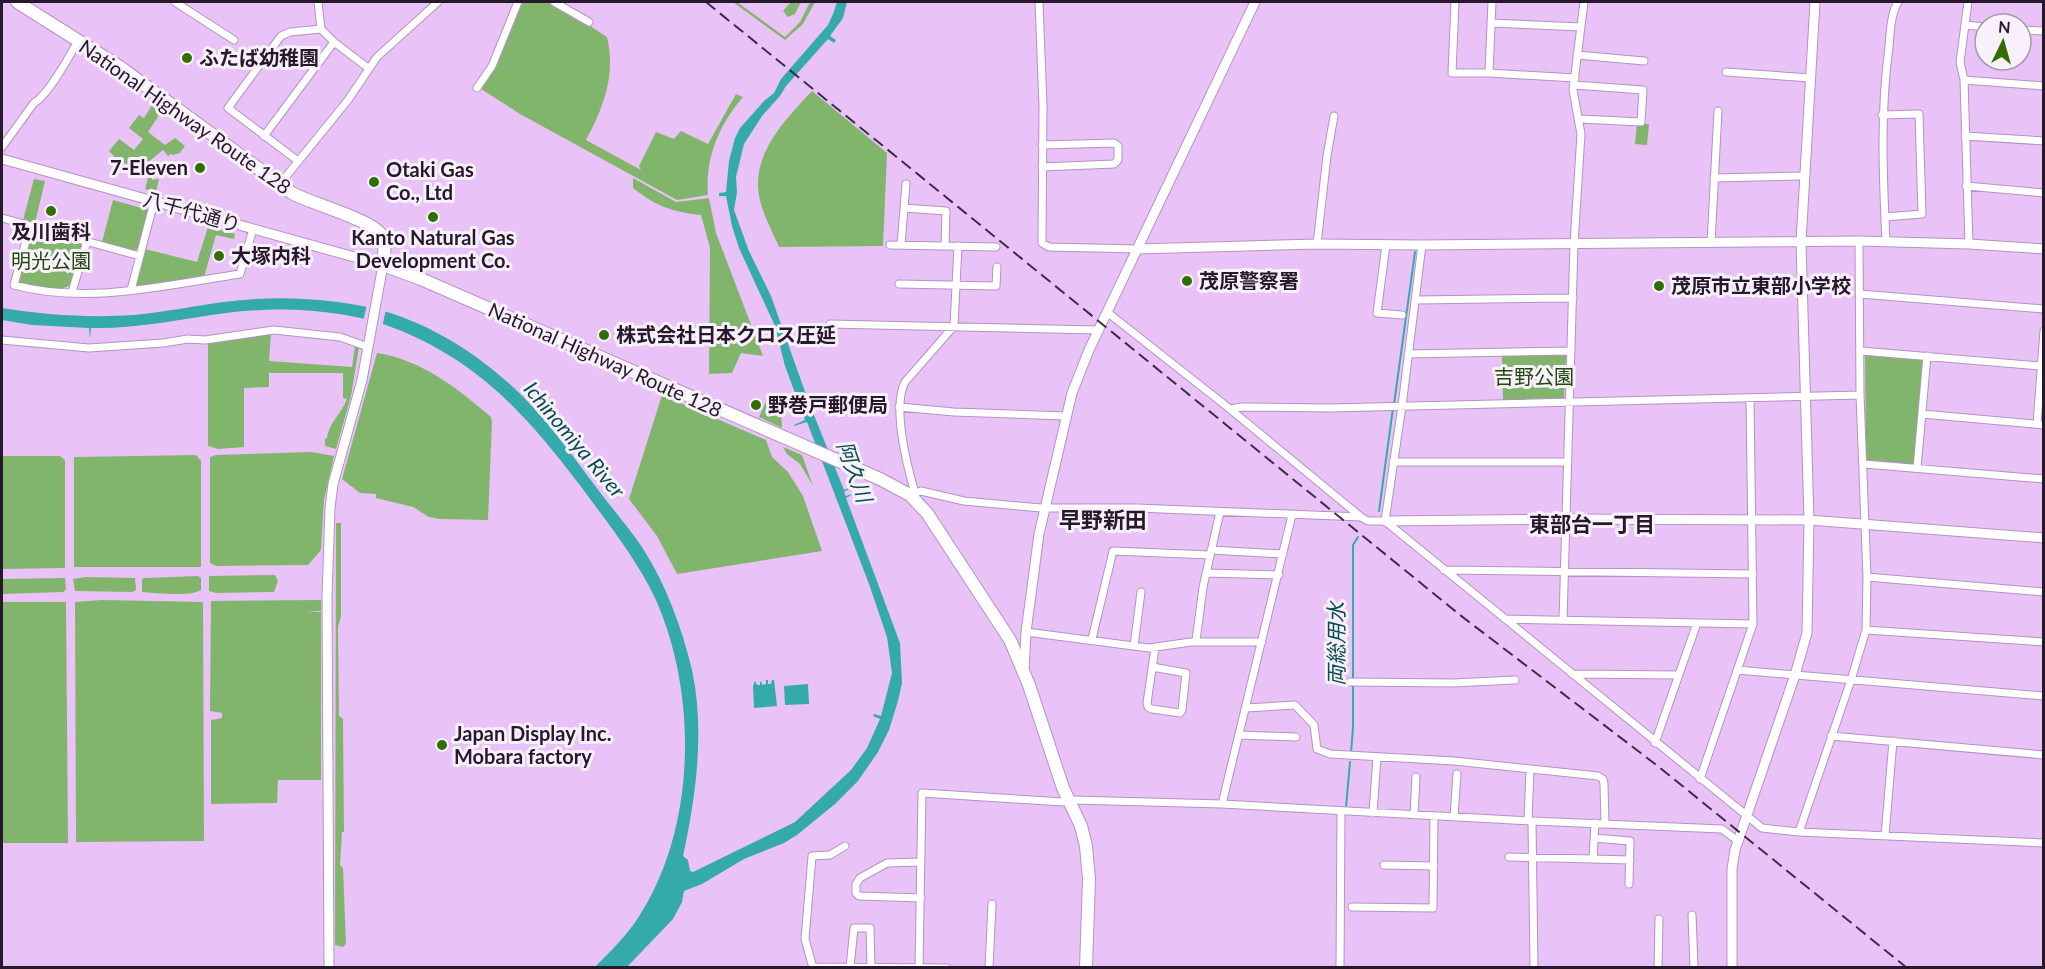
<svg xmlns="http://www.w3.org/2000/svg" width="2045" height="969" viewBox="0 0 2045 969" font-family="Lato,'Noto Sans JP',sans-serif">
  <style>
    .green { fill: #82b56c }
    .water { fill: #35aaac }
    .pier { fill: #e9c3f8 }
    .lines { fill: none; stroke-linecap: round; stroke-linejoin: round }
    .stream { stroke: #35aaac; stroke-width: 2 }
    .street-casing { stroke: #b691c3; stroke-width: 9 }
    .secondary-casing { stroke: #b691c3; stroke-width: 11 }
    .highway-casing { stroke: #b691c3; stroke-width: 14 }
    .street { stroke: #fff; stroke-width: 7 }
    .secondary { stroke: #fff; stroke-width: 9 }
    .highway { stroke: #fff; stroke-width: 12 }
    .rail { stroke: #3e2c44; stroke-width: 2; stroke-dasharray: 12 6; stroke-linecap: butt }
    .poi-dot { fill: #316e01; stroke: #f8f1fb; stroke-width: 2 }
    .labels { text-anchor: middle; stroke-width: 6; stroke-linejoin: round; paint-order: stroke }
    .poi-label { font-size: 20px; font-weight: bold; fill: #27182c; stroke: #f8f1fb; text-anchor: start }
    .street-label { font-size: 20px; fill: #27182c; stroke: #f8f1fb }
    .park-label { font-size: 20px; fill: #22470e; stroke: #f8f1fb }
    .water-label { font-size: 21px; font-style: italic; fill: #074d4e; stroke: #f8f1fb }
    .neighbourhood-label { font-size: 21px; font-weight: bold; fill: #27182c; stroke: #f8f1fb }
    .quarter-label { font-size: 22px; font-weight: bold; fill: #27182c; stroke: #f8f1fb }
  </style>
  <rect width="100%" height="100%" fill="#e9c3f8"/>
  <path class="green" d="M523,2H547L575,16L607,37C616,74 604,107 586,140L641,170L639,166L656,132L674,139L681,131L708,144L736,94L743,97C719,125 705,158 708,195L677,200L520,114L481,89L500,57Z
    M733,2H737L785,37L800,22L810,2H815L803,24L785,40Z
    M791,2H801L795,14L788,17L783,11Z
    M812,91L887,153L883,246L779,247C773,233 765,218 761,204C747,158 784,121 812,91Z
    M156,99L165,106L148,132L165,145L175,138L185,146L180,153L173,155L171,154L168,156L163,150L141,168L120,162L109,151L119,139L134,150L143,139L129,128L139,115L144,118Z
    M1637,124H1649L1647,145L1635,144Z
    M150,171L152,180L159,179L156,192L145,189Z
    M633,178L676,202L709,198L716,233L763,356L741,353L732,373L709,374L710,248L701,215C672,212 656,206 633,188Z
    M34,179L45,181L35,223L23,220Z
    M113,200L149,210L139,248L134,251L102,242Z
    M208,227L235,234L234,239L216,235L204,277L138,287L136,283L145,249L197,262Z
    M36,230L80,242L82,247L71,285C58,293 35,288 20,284L17,280L30,233Z
    M271,333L269,361L352,367L355,346L359,347L351,396L336,449L325,446V439L327,438C328,424 342,413 347,399L343,398V373H269V387L244,388V447L218,449L208,446V342Z
    M377,353C422,360 457,388 491,417L492,422L488,520L440,519L429,517L413,507L376,498V494L360,493L342,479Z
    M1566,354L1564,398L1503,400L1502,355Z
    M1865,354L1924,358L1914,466L1866,461Z
    M662,395L766,440L772,457L788,472L803,496L822,551L677,574L657,536L629,499Z
    M768,397L780,402L782,428L759,417Z
    M783,447L802,455L813,486L800,464L787,454Z
    M311,452L334,456L324,500L321,550L308,565L216,566L210,563V457L216,455Z
    M196,455L201,461V567H74V457Z
    M2,456H60L65,460V568L2,569Z
    M336,523H341V616L338,627L339,716L343,719L344,832H342L340,865L343,868L346,944L343,947L335,945Z
    M275,575L278,581L274,592L216,593L209,591V576Z
    M198,576L201,578V590C189,597 156,593 142,592V579L144,578Z
    M86,577L135,578L136,590L132,592L75,591L73,579Z
    M65,578L66,589L63,592L2,594V579Z
    M102,600L203,602L204,841L76,842L75,602Z
    M321,600V611H306L321,612V780H278L277,803L211,804V720L222,718V713L210,711L211,601Z
    M2,602H66L68,843H2Z"/>
  <path class="water" d="M837,2H847L843,18L830,36L836,40L834,43L828,39L786,86L780,96L762,116L744,144L736,177L737,192L734,210L749,251L771,296L808,400L844,490L855,485L844,492L846,496L855,493L846,498L900,643L902,683L898,701L889,730L878,752L858,781L835,804L797,835L784,843L744,859L702,884L684,891L682,902L673,919L627,967H595C610,952 626,936 638,918C697,828 698,693 655,598C635,556 606,521 579,484C527,416 480,363 399,330C346,309 282,306 226,313C181,319 137,329 91,328L90,339L89,328L32,325L2,320V308C45,315 90,318 134,315C165,312 194,306 224,302C268,296 313,297 357,305C421,315 486,357 530,404C553,429 573,456 593,483C609,505 627,525 642,547C666,584 682,628 692,670C705,731 696,796 683,856L688,860L690,871L693,872L795,822L851,770L867,748L880,719L873,716L874,714L881,716L892,673L887,637L869,584L807,422L794,426V425L805,420L785,366L775,326L739,248L732,226L726,196H719V193L726,192L729,161L735,138L740,128L764,101L774,93L781,79L828,25L833,14Z
    M766,680H768V684H771L772,680H774L777,706L754,708L753,686L755,681L757,685H760V681L763,685L766,684Z
    M808,684L809,704L785,705L784,686Z"/>
  <path class="pier" d="M367,304L386,309L382,328L363,322Z"/>
  <g class="lines">
    <path class="stream" d="M1394,404L1415,252
      M1379,511L1393,408
      M1351,753L1353,727V545L1358,537
      M1346,807L1350,762"/>
    <g class="street-casing">
      <path id="street" d="M175,2L234,40
        M318,2L321,29
        M554,2L589,22
        M1039,2L1043,106L1042,243L1049,247L1137,249
        M1455,2L1452,73H1489L1575,78
        M1968,2L1960,62L1964,80L1969,244
        M1491,23L1581,27
        M1965,25L1985,27
        M2021,30L2044,31
        M1577,55L1644,61
        M1726,72L1810,78
        M1489,73L1492,2
        M1964,80L2044,86
        M1574,85L1643,90L1641,122L1580,119
        M477,88L492,66L518,2
        M1882,115L1919,114L1922,214L1885,217
        M264,136L334,42
        M1965,136L2044,141
        M2,147L34,103C49,94 69,57 78,41
        M298,161L228,108L281,36L290,32L321,29L334,42L368,68
        M1042,167L1114,164L1118,160V146L1114,143L1042,145
        M1714,178L1804,176
        M279,185L348,100L377,57L438,2
        M1966,186L2044,193
        M904,208L946,211L945,246
        M2,218L140,256
        M30,226L14,285C87,305 167,285 240,274L253,229
        M1886,242C1883,177 1880,112 1889,47C1890,33 1891,13 1898,2
        M1711,243L1718,111
        M1317,244L1327,156L1334,116
        M890,245L996,247
        M901,245L906,184
        M1386,245L1377,313L1402,315
        M899,284L996,286L997,267
        M131,290L154,202
        M72,292L87,241
        M1860,294L2044,309
        M1415,300L1573,298
        M1107,312L1230,409L1361,517L1368,521H1385L1762,828L1799,832L2044,843
        M830,324L1098,330
        M2,340L89,348L163,343L188,339L205,340L274,330L340,337L368,347
        M1861,351L2041,366
        M1408,354L1571,351
        M899,407L954,412L1066,416
        M1230,409L1242,407L1330,408L1860,395
        M1922,414L2044,425
        M2037,424L2044,331
        M1393,462H1568
        M1864,464L2044,479
        M1917,468L1927,356
        M915,493C907,466 892,407 905,382L954,326L958,246
        M910,495L921,491L964,501L1041,508H1137L1361,517
        M1385,521L1402,406L1422,245
        M1211,550L1283,554
        M1444,570L1753,574
        M1206,573L1279,575
        M1867,577L2044,592
        M1505,619L1753,624
        M1563,620L1574,244L1581,134L1573,90L1584,2
        M1866,630L2044,642
        M1026,632L1149,648L1191,642H1262
        M1092,639L1113,551L1210,555
        M1196,641L1203,587L1220,512
        M1134,646L1141,592
        M1152,667L1186,673L1182,710L1180,713L1152,709L1148,707L1147,703L1155,648
        M1737,670L2044,696
        M1572,674L1679,675
        M1350,682L1453,683L1515,680
        M1246,708L1295,705L1314,725L1317,749L1330,754L1454,761L1598,776L1603,779L1604,784L1605,824
        M1239,735L1296,737
        M1831,736L2044,755
        M1655,743L1697,623
        M1700,779L1753,624L1750,398
        M1222,804L1292,515
        M1373,813L1377,757
        M1414,815L1416,777
        M1454,817L1457,774
        M1528,821L1530,769
        M1532,821L1534,968
        M1799,832L1851,680L1866,630L1867,577L1860,395L1859,241
        M1885,836L1893,741
        M1594,838L1630,841L1629,884
        M1509,857L1630,860
        M1593,859L1595,823
        M1384,865L1434,866
        M921,898L859,896L856,893V884L860,878L887,863L921,862
        M1352,907L1433,908L1434,816
        M1692,915L1694,968
        M813,967L947,968
        M850,967L854,928H870L871,966
        M919,967L922,793L1063,802L1073,800L1222,804L1532,821L1722,829L1738,841
        M813,968L805,939L812,856L830,855L845,846
        M989,968L992,904
        M1340,968L1341,811
        M1658,968L1659,919"/>
    </g>
    <g class="secondary-casing">
      <path id="secondary" d="M2,159L383,265L362,380L333,484L330,508L327,596L329,968
        M1137,249L1317,244L1422,245L1859,241L1969,244L2044,249
        M1385,521L1566,519L1809,520L2044,538
        M1024,670L1026,632L1039,534L1072,393L1089,350L1255,2
        M1732,968V869L1735,850L1795,675L1807,633L1809,520L1801,242L1815,2"/>
    </g>
    <g class="highway-casing">
      <path id="highway" d="M17,2L120,67L292,193C311,204 374,220 382,236C386,245 384,256 383,265L421,279L880,479L910,495L927,513L1010,640L1029,685L1063,788L1081,826L1086,846L1089,879L1086,968"/>
    </g>
    <use href="#street" class="street"/>
    <use href="#secondary" class="secondary"/>
    <use href="#highway" class="highway"/>
    <path class="rail" d="M706,2L1460,615L1659,767L1907,968"/>
  </g>
  <g class="poi-dot">
    <circle cx="187" cy="58" r="6"/>
    <circle cx="200" cy="168" r="6"/>
    <circle cx="374" cy="182" r="6"/>
    <circle cx="51" cy="211" r="6"/>
    <circle cx="433" cy="217" r="6"/>
    <circle cx="219" cy="256" r="6"/>
    <circle cx="1187" cy="281" r="6"/>
    <circle cx="1659" cy="286" r="6"/>
    <circle cx="604" cy="335" r="6"/>
    <circle cx="756" cy="405" r="6"/>
    <circle cx="442" cy="745" r="6"/>
  </g>
  <g class="labels">
    <g class="poi-label">
      <text x="199" y="65">ふたば幼稚園</text>
      <text x="188" y="175" text-anchor="end">7-Eleven</text>
      <text x="386" y="177">Otaki Gas<tspan x="386" dy="23">Co., Ltd</tspan></text>
      <text x="51" y="239" text-anchor="middle">及川歯科</text>
      <text x="433" y="245" text-anchor="middle">Kanto Natural Gas<tspan x="433" dy="23">Development Co.</tspan></text>
      <text x="231" y="263">大塚内科</text>
      <text x="1199" y="288">茂原警察署</text>
      <text x="1671" y="293">茂原市立東部小学校</text>
      <text x="616" y="342">株式会社日本クロス圧延</text>
      <text x="768" y="412">野巻戸郵便局</text>
      <text x="454" y="741">Japan Display Inc.<tspan x="454" dy="23">Mobara factory</tspan></text>
    </g>
    <g class="street-label">
      <text transform="translate(185 117) rotate(35)" y="7">National Highway Route 128</text>
      <text transform="translate(192 212) rotate(16)" y="7">八千代通り</text>
      <text transform="translate(605 360) rotate(24)" y="7">National Highway Route 128</text>
    </g>
    <g class="park-label">
      <text x="51" y="268">明光公園</text>
      <text x="1534" y="384">吉野公園</text>
    </g>
    <g class="water-label">
      <text transform="translate(574 440) rotate(50)" y="7">Ichinomiya River</text>
      <text transform="translate(854 472) rotate(70)" y="7">阿久川</text>
      <text transform="translate(1337 644) rotate(-90)" y="7">両総用水</text>
    </g>
    <g class="neighbourhood-label">
      <text x="1592" y="532">東部台一丁目</text>
    </g>
    <g class="quarter-label">
      <text x="1103" y="528">早野新田</text>
    </g>
  </g>
  <rect width="2045" height="969" fill="none" stroke="#27182c" stroke-width="6"/>
  <g transform="translate(2003 42) rotate(5)"><circle r="28" fill="#f8f1fb" stroke="#a49aa8" stroke-width="1.5"/>
  <path d="M0-4.5L10 22L0 15L-10 22Z" fill="#316e01"/>
  <text y="-9" font-size="16" font-weight="bold" text-anchor="middle" fill="#27182c">N</text>
  </g>
</svg>
